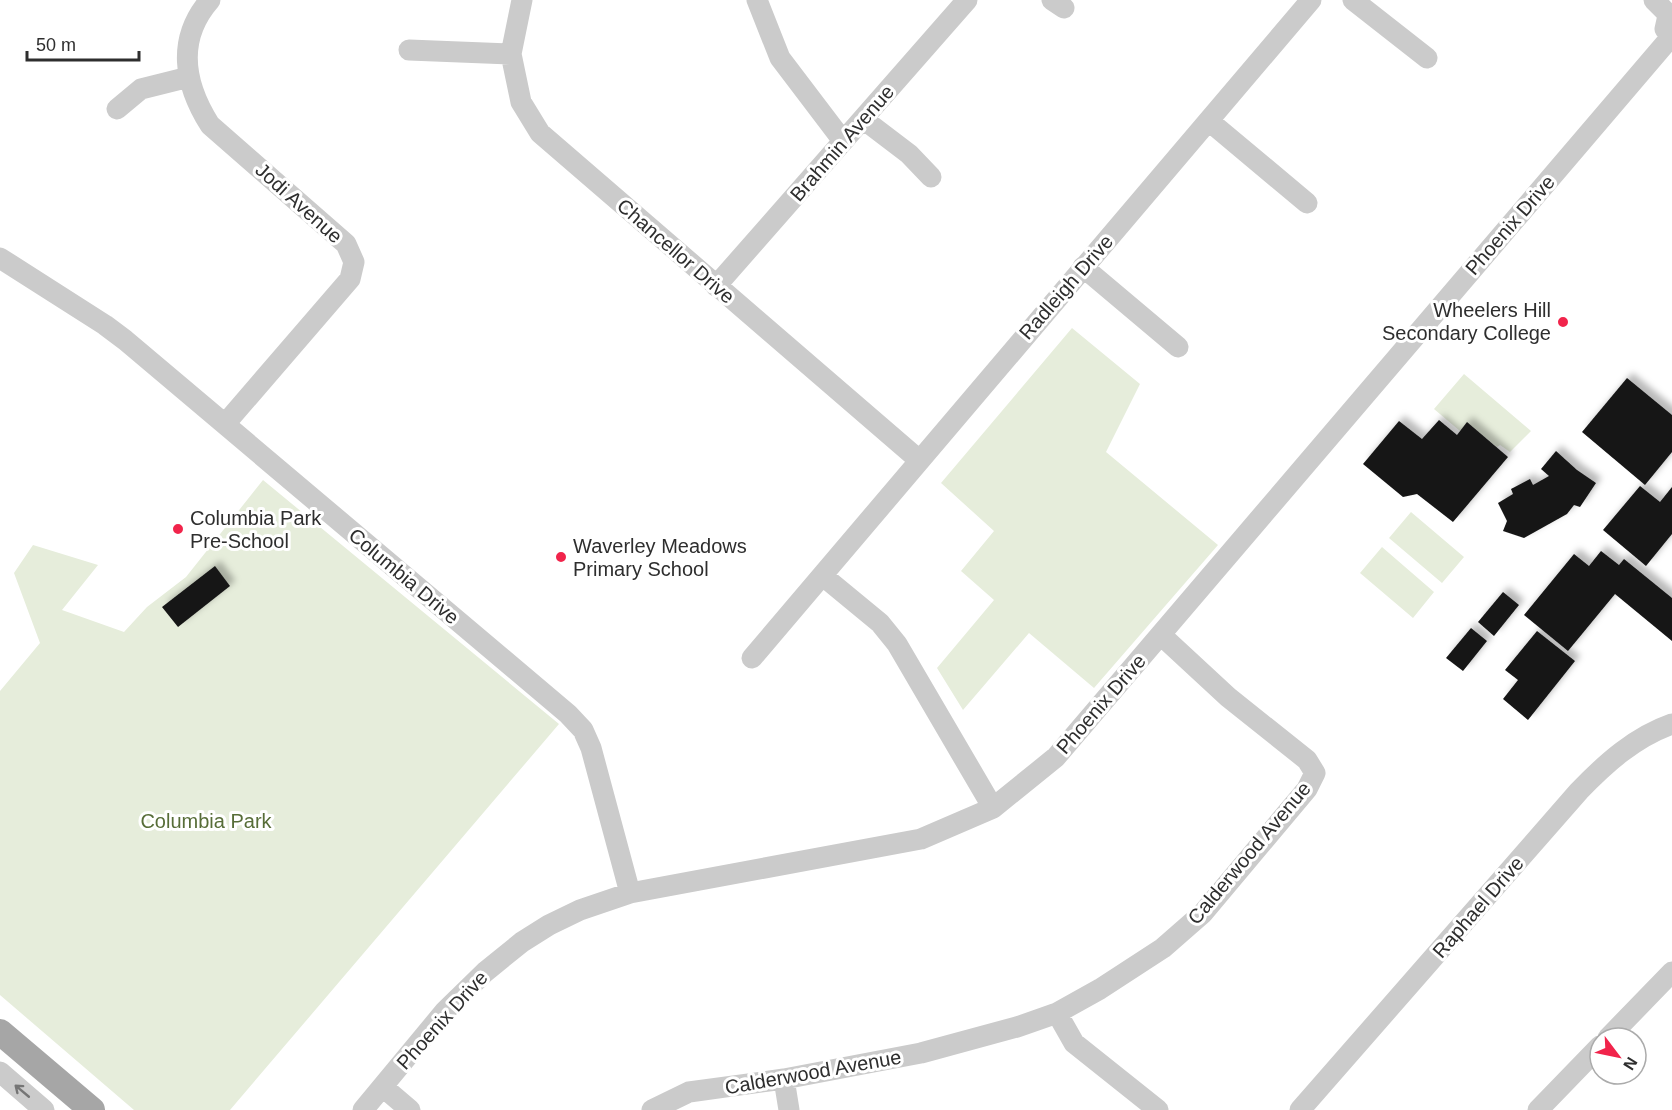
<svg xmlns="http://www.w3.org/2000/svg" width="1672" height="1110" viewBox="0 0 1672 1110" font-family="Helvetica,sans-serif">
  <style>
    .green { fill: #e6eddb }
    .building { fill: #151515; filter: url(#shadow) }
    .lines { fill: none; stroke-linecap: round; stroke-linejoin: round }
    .minor { stroke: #cbcbcb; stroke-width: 21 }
    .major { stroke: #a6a6a6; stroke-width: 26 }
    .oneway { stroke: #757575 }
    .poi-dot { fill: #f1244b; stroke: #fff; stroke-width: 2 }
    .labels { text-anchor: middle; stroke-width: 6; stroke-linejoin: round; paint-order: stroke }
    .street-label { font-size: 20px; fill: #2e2e2e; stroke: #fff }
    .poi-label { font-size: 20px; fill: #2e2e2e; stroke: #fff; text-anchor: start }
    .park-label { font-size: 20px; fill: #576d38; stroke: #fff }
  </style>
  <defs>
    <filter id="shadow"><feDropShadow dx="5.5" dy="-5.5" stdDeviation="3" flood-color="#0004"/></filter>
  </defs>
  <rect width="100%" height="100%" fill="#fff"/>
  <path class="green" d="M1072,328L1140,384L1106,452L1218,545L1094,688L1029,633L963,710L937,668L994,600L961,571L994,531L941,483Z
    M1464,374L1531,431L1510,452L1500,445L1497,447L1467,423L1460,431L1434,409Z
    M263,480L559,724L230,1110H134L0,995V691L40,643L14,573L33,545L98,565L62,610L124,632L147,607L186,577Z
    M1411,512L1464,557L1442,583L1389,538Z
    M1382,547L1434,592L1413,618L1360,573Z"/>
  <path class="building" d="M1627,378L1672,415V452L1645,485L1582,432Z
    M1439,420L1457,435L1467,422L1508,457L1453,522L1417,494L1403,497L1363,464L1399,421L1422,439Z
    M1556,451L1577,470L1596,483L1580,507L1574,505L1567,514L1524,538L1503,531L1507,521L1498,503L1513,494L1511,489L1530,479L1533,485L1549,476L1541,469Z
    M1640,486L1660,502L1672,487V534L1646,566L1603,530Z
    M1601,551L1619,565L1624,559L1672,598V641L1615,594L1568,651L1524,615L1574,554L1589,566Z
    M215,566L230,586L178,627L162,607Z
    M1503,592L1519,605L1494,636L1478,622Z
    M1471,628L1487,641L1463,671L1446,658Z
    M1537,631L1575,661L1528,720L1503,699L1518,680L1505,670Z"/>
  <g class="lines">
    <path class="minor" d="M210,0C176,39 184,84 210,125L346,244L354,262L350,279L225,424
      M522,0L511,54L521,102L540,133L919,460
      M757,0L780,58L843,141
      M1052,0L1064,8
      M1353,0L1427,58
      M1654,0L1670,16
      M1672,15L1667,20L1665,29L1672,39
      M409,50L511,54
      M117,109L141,89L189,77
      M863,119L909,154L931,177
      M1209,121L1307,203
      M0,258L105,325L125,340L568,714L583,730L591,748L630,893
      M1083,267L1178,347
      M716,286L967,0
      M823,576L880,623L897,644L993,808
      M752,658L1311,0
      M1057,1013L1074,1043L1158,1110
      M1608,1038L1672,972
      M0,1072L44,1110
      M784,1079L789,1110
      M383,1087L410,1110
      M363,1110L445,1011L485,972L522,942L549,925L580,910L630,893L921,839L993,808L1056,757L1670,38
      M652,1110L689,1092L784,1079L921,1053L1017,1027L1057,1013L1100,989L1163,948L1203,913L1307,789L1315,773L1307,760L1228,697L1161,635
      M1300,1110L1579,791C1606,763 1635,737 1672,724
      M1538,1110L1600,1046"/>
    <path class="major" d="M0,1032L92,1110"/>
  </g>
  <defs><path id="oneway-shaft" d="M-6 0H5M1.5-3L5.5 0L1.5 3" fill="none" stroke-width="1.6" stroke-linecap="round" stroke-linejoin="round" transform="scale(1.5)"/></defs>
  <use class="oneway" href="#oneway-shaft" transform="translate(22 1091) rotate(-140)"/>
  <g class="poi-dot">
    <circle cx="1563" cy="322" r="6"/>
    <circle cx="178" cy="529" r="6"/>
    <circle cx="561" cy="557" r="6"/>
  </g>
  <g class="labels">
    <g class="street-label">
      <text transform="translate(842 143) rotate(-49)" y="7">Brahmin Avenue</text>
      <text transform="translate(299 203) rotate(42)" y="7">Jodi Avenue</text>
      <text transform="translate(1510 225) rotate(-49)" y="7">Phoenix Drive</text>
      <text transform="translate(676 251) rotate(41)" y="7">Chancellor Drive</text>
      <text transform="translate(1066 287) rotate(-49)" y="7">Radleigh Drive</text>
      <text transform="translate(404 576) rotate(40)" y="7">Columbia Drive</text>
      <text transform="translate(1101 704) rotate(-49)" y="7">Phoenix Drive</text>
      <text transform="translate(1249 853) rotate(-50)" y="7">Calderwood Avenue</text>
      <text transform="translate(1478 907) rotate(-49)" y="7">Raphael Drive</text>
      <text transform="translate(442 1020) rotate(-48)" y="7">Phoenix Drive</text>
      <text transform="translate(813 1072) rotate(-10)" y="7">Calderwood Avenue</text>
    </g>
    <g class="poi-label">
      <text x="1551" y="317" text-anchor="end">Wheelers Hill<tspan x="1551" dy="23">Secondary College</tspan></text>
      <text x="190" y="525">Columbia Park<tspan x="190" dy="23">Pre-School</tspan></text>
      <text x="573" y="553">Waverley Meadows<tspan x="573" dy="23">Primary School</tspan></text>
    </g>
    <g class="park-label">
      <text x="206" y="828">Columbia Park</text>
    </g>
  </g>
  <g transform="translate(1618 1056) rotate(122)"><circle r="28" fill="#ffffff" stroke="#ababab" stroke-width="1.5"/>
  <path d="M0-4.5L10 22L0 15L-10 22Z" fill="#f1244b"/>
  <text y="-9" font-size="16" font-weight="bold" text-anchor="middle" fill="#2e2e2e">N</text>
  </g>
  <path d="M27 51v9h112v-9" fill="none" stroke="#2e2e2e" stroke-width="3"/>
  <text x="36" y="51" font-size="18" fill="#2e2e2e" stroke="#ffffff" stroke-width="4.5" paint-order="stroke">50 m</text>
</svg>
